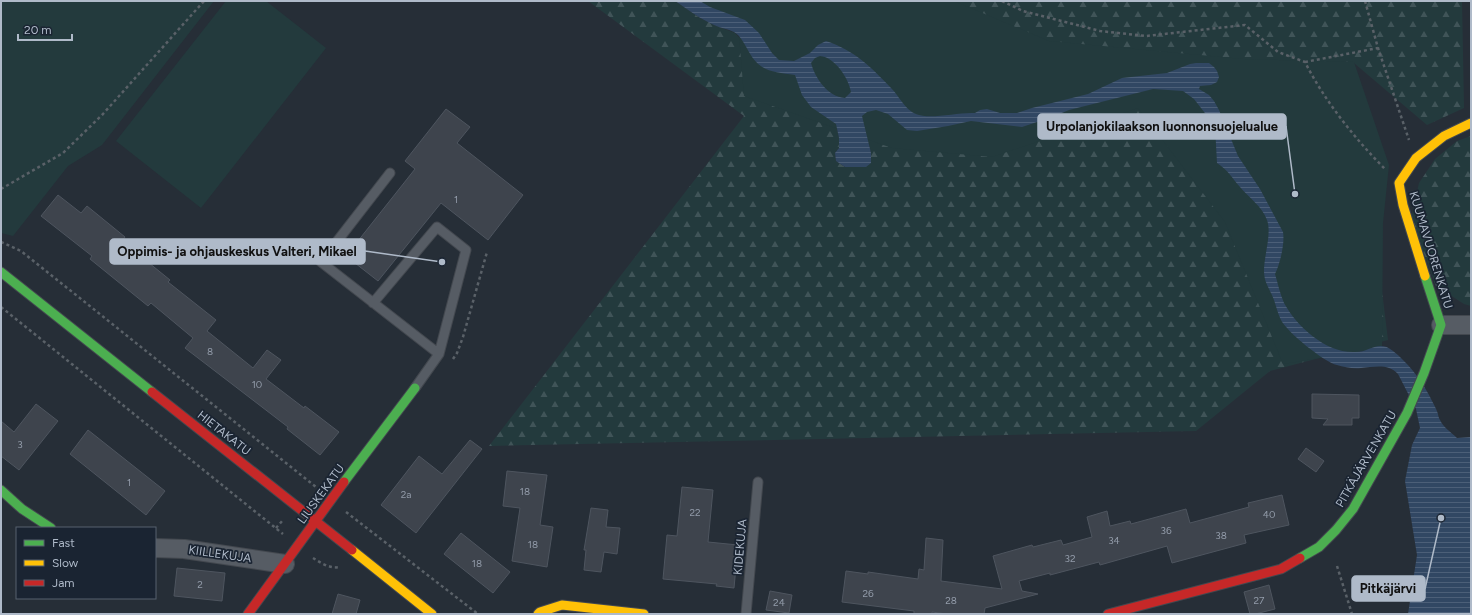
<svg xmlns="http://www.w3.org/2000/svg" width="1472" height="615" viewBox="0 0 1472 615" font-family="Figtree,sans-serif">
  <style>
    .forest { fill: url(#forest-firs) }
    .park { fill: #233a3d }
    .water { fill: url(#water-rules); fill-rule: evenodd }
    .building { fill: #3e444d; stroke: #4e555f }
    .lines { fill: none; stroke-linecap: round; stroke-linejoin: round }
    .lane-casing { stroke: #43484f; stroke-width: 11 }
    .street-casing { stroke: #43484f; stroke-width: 20 }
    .fast-casing { stroke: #43484f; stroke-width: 11 }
    .slow-casing { stroke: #43484f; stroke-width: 11 }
    .jam-casing { stroke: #43484f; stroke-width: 11 }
    .path { stroke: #5a6168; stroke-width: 2.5; stroke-dasharray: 3 3; stroke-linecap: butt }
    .lane { stroke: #565c64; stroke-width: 9 }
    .street { stroke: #565c64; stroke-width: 18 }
    .fast { stroke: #4caf50; stroke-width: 9 }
    .slow { stroke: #ffc107; stroke-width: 9 }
    .jam { stroke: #c62828; stroke-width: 9 }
    .labels { text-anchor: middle; stroke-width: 3.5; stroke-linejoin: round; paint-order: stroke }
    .number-label { font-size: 10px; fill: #939caa }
    .street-label { font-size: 12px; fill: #afbac9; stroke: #1a2432 }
    .leader { fill: none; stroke: #afbac9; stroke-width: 1.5 }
    .callout-dot { fill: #afbac9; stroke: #1a2432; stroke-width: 1.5 }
    .callout { fill: #afbac9; stroke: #afbac9; stroke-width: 1.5 }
    .callout-label { font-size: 13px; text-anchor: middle; font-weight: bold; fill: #111 }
  </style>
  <defs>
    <pattern id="forest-firs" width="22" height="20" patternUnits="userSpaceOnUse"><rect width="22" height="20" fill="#233a3d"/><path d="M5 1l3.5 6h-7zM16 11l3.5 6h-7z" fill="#405458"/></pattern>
    <pattern id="water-rules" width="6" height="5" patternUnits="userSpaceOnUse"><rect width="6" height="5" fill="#314763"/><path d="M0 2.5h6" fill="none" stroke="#4c5f78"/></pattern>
  </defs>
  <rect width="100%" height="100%" fill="#262e37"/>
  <path class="forest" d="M588,1H675L700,18L714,25L735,33L744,43L836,124L839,138V148L835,153L836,161L845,167H866L871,153L866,134L1139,93L1323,357L1270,371L1196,431L489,446L744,116Z
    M700,1H1462L1464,108L1427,125L1354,63L1388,340L1342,352L1219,110Z
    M1471,136V306L1464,304L1436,286L1411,219L1419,183L1435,159L1457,141Z"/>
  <path class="park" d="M1,1H214L102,145L68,166L13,236L1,233Z
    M226,1H266L326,48L201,208L116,141Z
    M677,1H954L1049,41L1243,59L1354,62L1389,165L1383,223L1382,348L1283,364L1225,222L1138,108L992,157L892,148L744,96L739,35Z"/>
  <path class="water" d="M675,1H700L710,7L745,20L759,33L772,53L779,60L794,61L810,53L818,45L826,41C854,50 871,67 891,88C900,97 906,112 919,115C933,119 959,112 975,113L980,110L987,109L1000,113H1017L1032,108L1088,94L1122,78L1167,73L1190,64L1196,63H1209L1214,67L1217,71L1219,77L1217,82L1211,85L1200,86L1199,89L1209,95L1214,101L1219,110L1238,156L1260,189L1283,232C1285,243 1280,264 1275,274C1278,284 1280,294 1284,303C1297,327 1327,354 1356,352C1369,352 1379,339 1393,351C1407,362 1420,378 1429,395C1432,401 1436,408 1438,414C1438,415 1439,419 1440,420C1443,427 1451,432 1457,438L1471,437V614H1408L1417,555L1405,481L1412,445L1420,428L1416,409L1398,374C1388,363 1374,367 1361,368C1353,369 1344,367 1337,365C1324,362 1287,332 1281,320C1278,314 1276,306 1274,300C1270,289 1264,283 1264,271C1264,255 1272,234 1267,220C1262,206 1249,198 1240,187C1232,178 1228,170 1217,163L1215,126L1194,99L1183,91L1153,89L1069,110L1052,117L1022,127L971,121L948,126L917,131L907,130L888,114L876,110L867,112L862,116L871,153V163L866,167H845L836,161L835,153L839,148V138L836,124L811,107L802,95L795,75C774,72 760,72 749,52C745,45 741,36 734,32C728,29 720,28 714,25C700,19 687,9 675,1ZM820,56C835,57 849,79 851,92L845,98C828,97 815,78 811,63L815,58Z"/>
  <path class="building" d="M446,109L470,127L457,143L523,195L488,240L441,203L378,281L346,256L415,169L405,161Z
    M58,195L81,213L87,206L125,237L122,241L170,280L168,282L216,320L207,331L253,368L267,350L281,360L266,379L304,408L305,406L339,432L320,455L287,429L288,427L185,348L193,338L151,303L148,306L90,259L92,256L41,216Z
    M1312,394L1359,395V418H1352V425H1323L1328,419L1312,418Z
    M36,404L58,421L19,470L1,456V421L14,432Z
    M88,430L165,491L146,515L70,454Z
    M470,440L482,449L416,533L381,505L419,456L442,474Z
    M1306,448L1324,461L1316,472L1298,459Z
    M507,471L547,475L540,525L553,527L547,567L512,561L520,508L503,506Z
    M682,487L713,490L708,542L738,545L734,588L716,586L717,584L663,579L667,535L677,536Z
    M1282,495L1289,525L1244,535L1246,543L1172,563L1167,546L1100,565L1099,562L1050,575V573L1019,581L1022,591L1038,594L985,608L984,614H947L932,612V614H914V611L842,602L846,571L868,574V572L918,579L919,569L924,570L926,538L943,540L941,581L1002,589L993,556L1032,545L1033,547L1061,540L1063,545L1092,537L1087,517L1107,511L1110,526L1130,521L1131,524L1186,509L1190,523L1249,507L1248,503Z
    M591,508L608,510L606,527L620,528L617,554L604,552L601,572L584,570L586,550H584Z
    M461,533L510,572L493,593L444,554Z
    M177,568L225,573L222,601L174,596Z
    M1269,585L1275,609L1255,614H1250L1244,592Z
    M770,591L792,595L789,613L766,610Z
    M338,594L360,600L356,614H332Z"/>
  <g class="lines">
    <g class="lane-casing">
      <path id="lane" d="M390,173L321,262L439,354
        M373,303L437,227L466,250L439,354L415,388
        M746,614L758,482"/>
    </g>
    <g class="street-casing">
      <path id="street" d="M1441,325H1471
        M155,548L184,549L285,564"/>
    </g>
    <g class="fast-casing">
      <path id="fast" d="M1,272L152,392
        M344,482L415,388
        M1,490L22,509L51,528
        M1300,558L1319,547L1336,530L1353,509L1407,413L1424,373L1441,325L1425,276"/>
    </g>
    <g class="slow-casing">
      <path id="slow" d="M1425,276L1403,205L1399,183L1416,158L1444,136L1471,123
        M352,550L432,614
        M538,614L540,612L562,605L644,614"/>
    </g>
    <g class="jam-casing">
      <path id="jam" d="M152,392L352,550
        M248,614L344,482
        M1108,614L1281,569L1300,558"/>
    </g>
    <path class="path" d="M1002,1L1023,11L1100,31L1146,36L1245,25L1278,52L1305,62C1324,100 1355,139 1385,169
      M1365,1L1378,48L1409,140
      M598,2L599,1
      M1305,62L1378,48
      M1,189L63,153L103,114L204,1
      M1,242L21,251L316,487
      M1,307L283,534
      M453,359L457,353L463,337L487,252
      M346,512L478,614
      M276,528L283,520
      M313,558C321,563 330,569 340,567
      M1337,566L1352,614"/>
    <use href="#lane" class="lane"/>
    <use href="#street" class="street"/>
    <use href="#fast" class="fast"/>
    <use href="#slow" class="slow"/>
    <use href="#jam" class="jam"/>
  </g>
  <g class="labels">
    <g class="number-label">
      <text x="456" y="203">1</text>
      <text x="210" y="355">8</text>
      <text x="257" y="388">10</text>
      <text x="20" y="448">3</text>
      <text x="129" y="486">1</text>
      <text x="525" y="495">18</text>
      <text x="406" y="498">2a</text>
      <text x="695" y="516">22</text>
      <text x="1269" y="518">40</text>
      <text x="1166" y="534">36</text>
      <text x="1221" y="539">38</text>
      <text x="1114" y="544">34</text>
      <text x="533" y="548">18</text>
      <text x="1070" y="562">32</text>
      <text x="477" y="567">18</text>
      <text x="200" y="588">2</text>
      <text x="868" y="597">26</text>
      <text x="951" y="604">28</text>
      <text x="1259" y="604">27</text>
      <text x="779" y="606">24</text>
    </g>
    <g class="street-label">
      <text transform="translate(1431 250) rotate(73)" y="4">KUUMAVUORENKATU</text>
      <text transform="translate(224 433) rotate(38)" y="4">HIETAKATU</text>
      <text transform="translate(1366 459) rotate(-60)" y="4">PITKÄJÄRVENKATU</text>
      <text transform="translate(321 494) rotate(-54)" y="4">LIUSKEKATU</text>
      <text transform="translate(740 547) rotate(-85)" y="4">KIDEKUJA</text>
      <text transform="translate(220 554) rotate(8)" y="4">KIILLEKUJA</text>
    </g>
  </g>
  <path class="leader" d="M1295 194L1286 126M442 262L365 251M1441 518L1425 589"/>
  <g class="callout-dot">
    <circle cx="1295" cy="194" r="4"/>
    <circle cx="442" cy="262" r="4"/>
    <circle cx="1441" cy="518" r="4"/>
  </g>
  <g class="callout">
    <rect x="1038" y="114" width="248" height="25" rx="4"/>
    <rect x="110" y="239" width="255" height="25" rx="4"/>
    <rect x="1352" y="576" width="73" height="25" rx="4"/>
  </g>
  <g class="callout-label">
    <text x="1162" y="131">Urpolanjokilaakson luonnonsuojelualue</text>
    <text x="237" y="256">Oppimis- ja ohjauskeskus Valteri, Mikael</text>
    <text x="1388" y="593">Pitkäjärvi</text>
  </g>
  <rect width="1472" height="615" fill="none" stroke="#afbac9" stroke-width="4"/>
  <rect x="16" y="527" width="140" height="72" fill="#1a2432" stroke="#56606e"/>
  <rect x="24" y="540" width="20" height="6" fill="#4caf50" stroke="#56606e"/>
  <text x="52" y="547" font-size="12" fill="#afbac9">Fast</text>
  <rect x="24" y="560" width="20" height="6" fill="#ffc107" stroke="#56606e"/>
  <text x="52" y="567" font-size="12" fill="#afbac9">Slow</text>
  <rect x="24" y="580" width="20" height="6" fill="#c62828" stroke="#56606e"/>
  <text x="52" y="587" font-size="12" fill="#afbac9">Jam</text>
  <path d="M18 34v6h54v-6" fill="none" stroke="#afbac9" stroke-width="2"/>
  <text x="24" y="34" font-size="12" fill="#afbac9" stroke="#1a2432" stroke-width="3" paint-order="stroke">20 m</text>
</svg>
